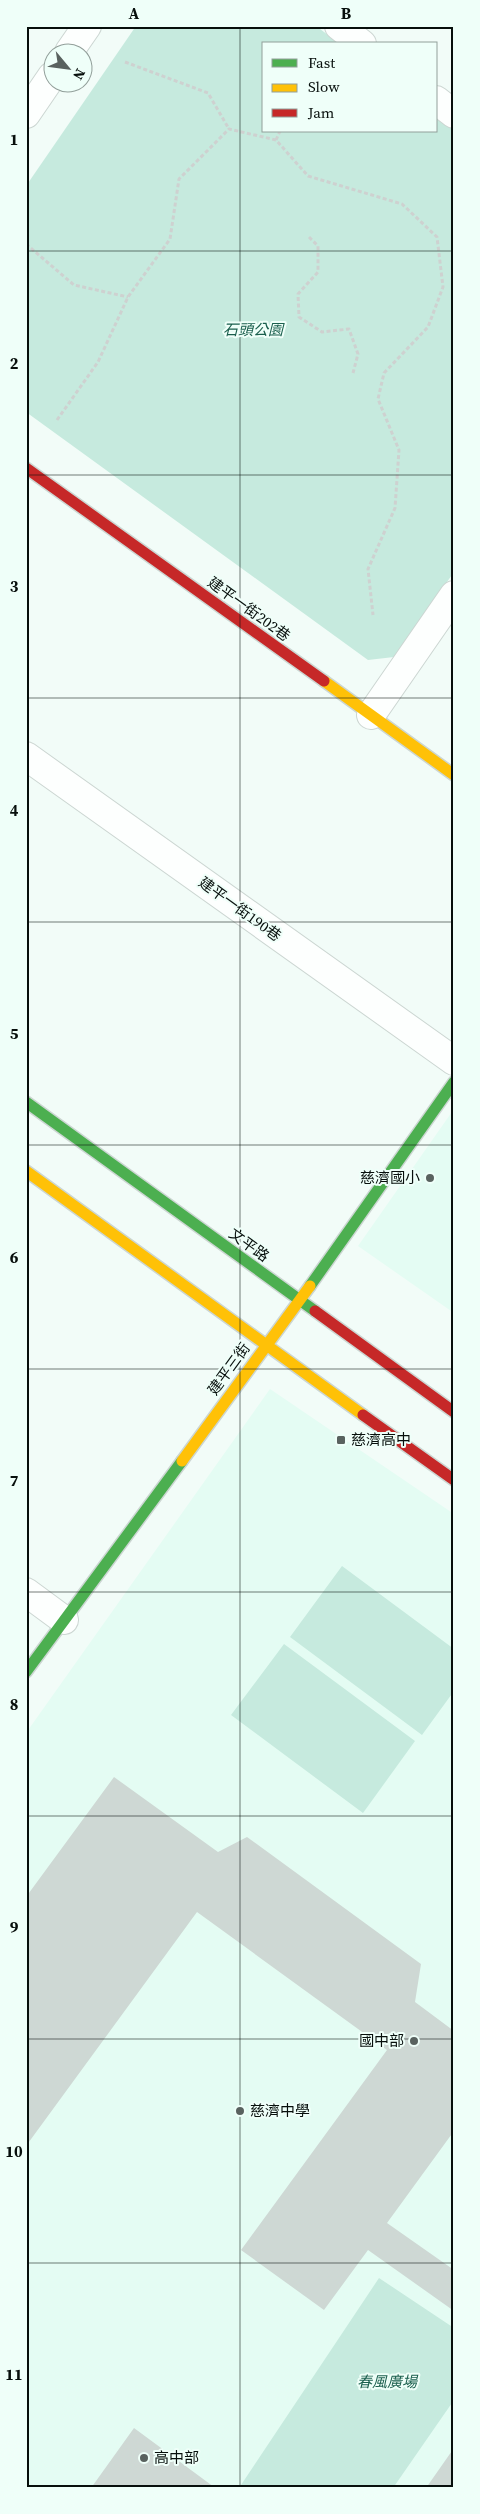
<svg xmlns="http://www.w3.org/2000/svg" width="480" height="2514" viewBox="0 0 480 2514" font-family="'Source Serif 4','Noto Sans TC',serif">
  <style>
    .built { fill: #e4fcf3 }
    .green { fill: #c6eade }
    .building { fill: #ced8d4 }
    .lines { fill: none; stroke-linecap: round; stroke-linejoin: round }
    .street-casing { stroke: #ccd6d2; stroke-width: 30 }
    .fast-casing { stroke: #ccd6d2; stroke-width: 14 }
    .slow-casing { stroke: #ccd6d2; stroke-width: 14 }
    .jam-casing { stroke: #ccd6d2; stroke-width: 14 }
    .path { stroke: #ced1d0; stroke-width: 3; stroke-dasharray: 4 2.5; stroke-linecap: butt }
    .street { stroke: #fdfffe; stroke-width: 28 }
    .fast { stroke: #4caf50; stroke-width: 11 }
    .slow { stroke: #ffc107; stroke-width: 11 }
    .jam { stroke: #c62828; stroke-width: 11 }
    .grid { fill: none; stroke: #070f0c; stroke-width: 1; stroke-opacity: 0.55 }
    .poi-dot { fill: #59625f; stroke: #effff9; stroke-width: 2 }
    .labels { text-anchor: middle; stroke-width: 4; stroke-linejoin: round; paint-order: stroke }
    .park-label { font-size: 15px; font-style: italic; fill: #1a5f4d; stroke: #effff9 }
    .street-label { font-size: 15px; fill: #070f0c; stroke: #effff9 }
    .poi-label { font-size: 15px; fill: #070f0c; stroke: #effff9; text-anchor: start }
    .neatline { fill: none; stroke: #070f0c; stroke-width: 2 }
    .grid-label { font-size: 16px; text-anchor: middle; font-weight: bold; fill: #070f0c }
  </style>
  <rect width="100%" height="100%" fill="#f2fcf8"/>
  <path class="built" d="M454,1109V1313L358,1246Z
    M270,1389L454,1514V2488H26V1733Z"/>
  <path class="green" d="M136,26H316L340,44H264V131H436V115L454,128V572L394,657L368,660L26,412V186Z
    M342,1566L454,1649V1691L422,1735L290,1637Z
    M284,1644L415,1741L363,1813L231,1715Z
    M379,2278L454,2328V2400L393,2488H239Z"/>
  <path class="building" d="M114,1777L218,1852L247,1837L421,1964L415,2002L454,2031V2131L387,2223L454,2270V2311L368,2250L324,2310L241,2250L387,2050L197,1912L26,2146V1897Z
    M134,2428L214,2487L213,2488H91Z
    M454,2448V2488H426Z"/>
  <g class="lines">
    <g class="street-casing">
      <path id="street" d="M339,26L362,44
        M69,52L87,26
        M436,100L454,114
        M26,114L52,76
        M371,715L454,595
        M26,756L454,1061
        M26,1592L64,1620"/>
    </g>
    <g class="fast-casing">
      <path id="fast" d="M26,1102L315,1311
        M310,1286L454,1082
        M26,1672L182,1461"/>
    </g>
    <g class="slow-casing">
      <path id="slow" d="M324,681L454,775
        M26,1171L363,1415
        M182,1461L310,1286"/>
    </g>
    <g class="jam-casing">
      <path id="jam" d="M26,468L324,681
        M315,1311L454,1412
        M363,1415L454,1480"/>
    </g>
    <path class="path" d="M125,62L208,93L229,129
      M276,140L280,131
      M309,237L318,246V272L298,294L299,317L322,332L349,329L358,354L353,373
      M26,244L74,285L128,297
      M57,420L98,362L128,297L170,239L179,179L229,129L276,140L308,176L402,204L437,237L443,287L428,327L384,373L378,399L399,450L395,508L368,569L373,615"/>
    <use href="#street" class="street"/>
    <use href="#fast" class="fast"/>
    <use href="#slow" class="slow"/>
    <use href="#jam" class="jam"/>
  </g>
  <path class="grid" d="M240,26V2488M26,251H454M26,475H454M26,698H454M26,922H454M26,1145H454M26,1369H454M26,1592H454M26,1816H454M26,2039H454M26,2263H454"/>
  <g class="poi-dot">
    <circle cx="430" cy="1178" r="5"/>
    <rect x="336" y="1435" width="10" height="10" rx="2.5"/>
    <circle cx="414" cy="2041" r="5"/>
    <circle cx="240" cy="2111" r="5"/>
    <circle cx="144" cy="2458" r="5"/>
  </g>
  <g class="labels">
    <g class="park-label">
      <text x="253" y="335">石頭公園</text>
      <text x="387" y="2387">春風廣場</text>
    </g>
    <g class="street-label">
      <text transform="translate(249 609) rotate(36)" y="5">建平一街202巷</text>
      <text transform="translate(240 909) rotate(36)" y="5">建平一街190巷</text>
      <text transform="translate(249 1245) rotate(36)" y="5">文平路</text>
      <text transform="translate(229 1369) rotate(-54)" y="5">建平三街</text>
    </g>
    <g class="poi-label">
      <text x="420" y="1183" text-anchor="end">慈濟國小</text>
      <text x="351" y="1445">慈濟高中</text>
      <text x="404" y="2046" text-anchor="end">國中部</text>
      <text x="250" y="2116">慈濟中學</text>
      <text x="154" y="2463">高中部</text>
    </g>
  </g>
  <rect width="480" height="2514" fill="none" stroke="#effff9" stroke-width="55"/>
  <rect x="262" y="42" width="175" height="90" fill="#effff9" stroke="#929f9a"/>
  <rect x="272" y="59" width="25" height="8" fill="#4caf50" stroke="#929f9a"/>
  <text x="308" y="68" font-size="15" fill="#070f0c">Fast</text>
  <rect x="272" y="84" width="25" height="8" fill="#ffc107" stroke="#929f9a"/>
  <text x="308" y="92" font-size="15" fill="#070f0c">Slow</text>
  <rect x="272" y="109" width="25" height="8" fill="#c62828" stroke="#929f9a"/>
  <text x="308" y="118" font-size="15" fill="#070f0c">Jam</text>
  <g transform="translate(68 68) rotate(119)"><circle r="24" fill="#effff9" stroke="#929f9a"/>
  <path d="M0-4L9 19L0 12L-9 19Z" fill="#59625f"/>
  <text y="-8" font-size="14" font-weight="bold" text-anchor="middle" fill="#070f0c">N</text>
  </g>
  <rect x="28" y="28" width="424" height="2458" class="neatline"/>
  <g class="grid-label">
    <text x="134" y="19">A</text>
    <text x="346" y="19">B</text>
    <text x="14" y="145">1</text>
    <text x="14" y="369">2</text>
    <text x="14" y="592">3</text>
    <text x="14" y="816">4</text>
    <text x="14" y="1039">5</text>
    <text x="14" y="1263">6</text>
    <text x="14" y="1486">7</text>
    <text x="14" y="1710">8</text>
    <text x="14" y="1933">9</text>
    <text x="14" y="2157">10</text>
    <text x="14" y="2380">11</text>
  </g>
</svg>
